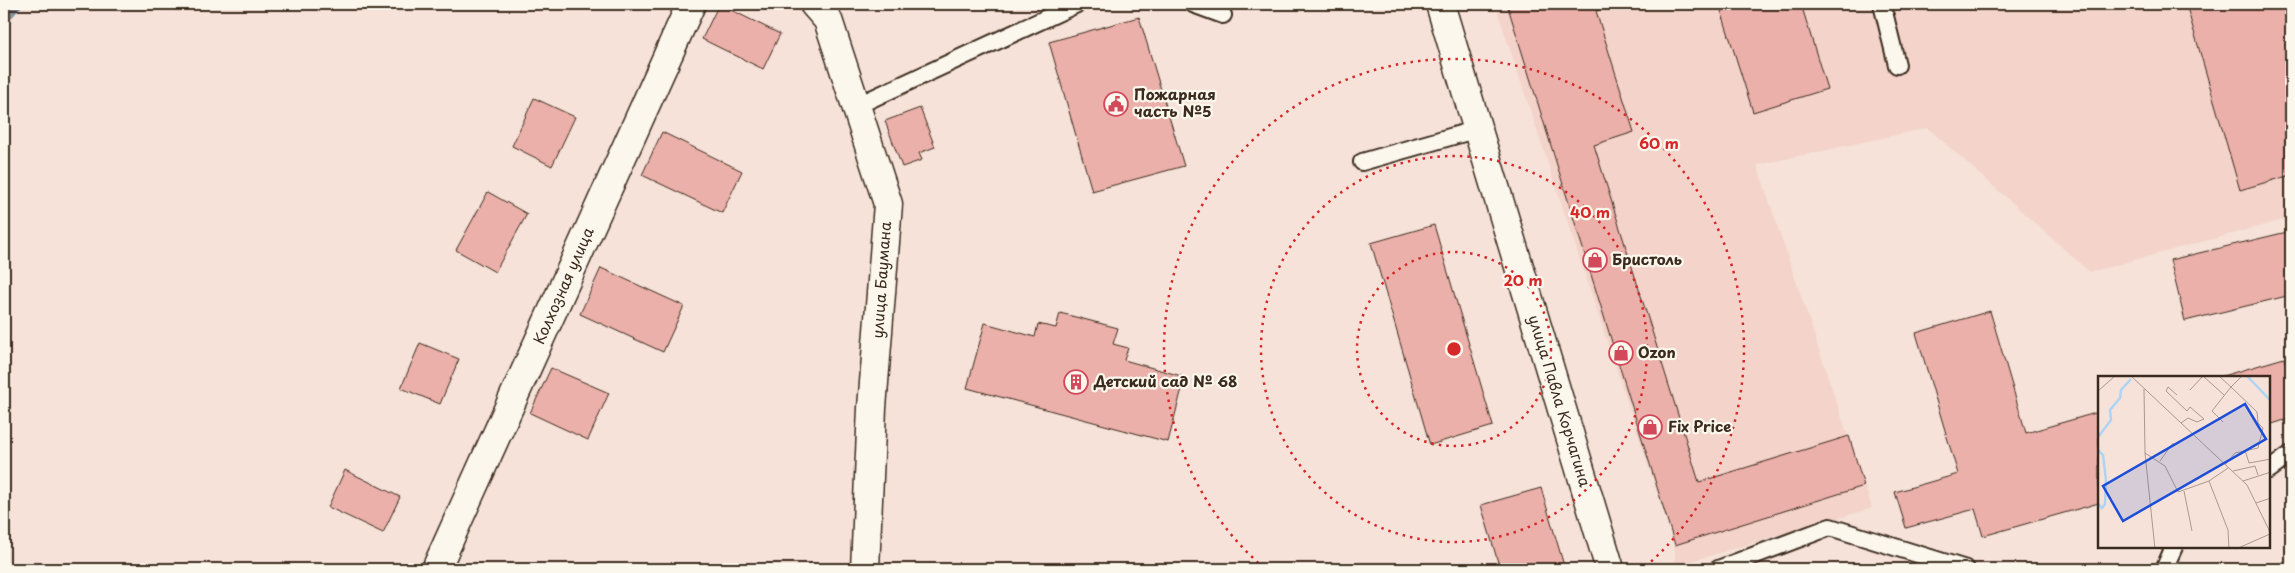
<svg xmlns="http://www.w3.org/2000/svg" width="2295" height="573" viewBox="0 0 2295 573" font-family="'Playpen Sans',sans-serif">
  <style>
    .built { fill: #f3d3ca }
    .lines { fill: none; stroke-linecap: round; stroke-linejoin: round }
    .stream { stroke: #7f90a0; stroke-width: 10 }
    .building { fill: #ebb0a9; stroke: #3b2a1e }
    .lane-casing { stroke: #3b2a1e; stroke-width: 20 }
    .street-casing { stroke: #3b2a1e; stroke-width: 31 }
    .secondary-casing { stroke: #3b2a1e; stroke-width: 31 }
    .lane { stroke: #fbf7ec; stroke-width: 16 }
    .street { stroke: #fbf7ec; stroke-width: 28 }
    .secondary { stroke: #fbf7ec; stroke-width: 28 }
    .ring { fill: none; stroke: #d62828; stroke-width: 2.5; stroke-dasharray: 2.5 5 }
    .labels { text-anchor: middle; stroke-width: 4.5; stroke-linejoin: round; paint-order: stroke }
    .poi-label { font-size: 15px; font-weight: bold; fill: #3b2a1e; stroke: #fbf7ec; text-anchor: start }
    .street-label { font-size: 15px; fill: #3b2a1e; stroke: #fbf7ec }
    .inset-river { fill: none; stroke: #add4f6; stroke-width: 2.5 }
    .inset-road { fill: none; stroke: #ab988e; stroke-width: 1 }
    .view { fill: #1d4ed8; fill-opacity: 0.15; stroke: #1d4ed8; stroke-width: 2.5 }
    .inset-edge { fill: none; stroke: #3b2a1e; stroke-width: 2.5 }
    .centre { fill: #d62828; stroke: #fbf7ec; stroke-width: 2.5 }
    .ring-label { font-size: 15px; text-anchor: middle; font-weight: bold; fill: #d62828; stroke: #fbf7ec; stroke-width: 4.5; stroke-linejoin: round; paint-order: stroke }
  </style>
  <rect width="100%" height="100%" fill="#f6e2d8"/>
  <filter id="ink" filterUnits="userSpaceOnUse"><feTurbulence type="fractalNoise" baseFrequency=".02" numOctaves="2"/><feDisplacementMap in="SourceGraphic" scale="10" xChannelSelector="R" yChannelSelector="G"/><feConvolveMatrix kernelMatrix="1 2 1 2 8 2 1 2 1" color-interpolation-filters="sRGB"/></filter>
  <g filter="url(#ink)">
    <path class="built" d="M1495,4H2291V231L2283,220L2090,272L1928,128L1757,165L1872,508L1675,566V545Z"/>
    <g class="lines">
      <path class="stream" d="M4,19L17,4"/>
    </g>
    <path class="building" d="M719,4L780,34L763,69L702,39Z
      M1507,4H1621L1596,11L1634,132L1594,145L1699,482L1849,436L1864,486L1675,545Z
      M1719,4H1801L1827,89L1753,112Z
      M2186,4H2291V175L2240,190Z
      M1139,17L1184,166L1092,191L1049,42Z
      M534,98L575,117L552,166L512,146Z
      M920,108L935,147L919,153L922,160L902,167L885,121Z
      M662,132L742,171L722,213L642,175Z
      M488,192L527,214L495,272L456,250Z
      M1434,225L1493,426L1430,445L1371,243Z
      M2291,231V295L2185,321L2170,260Z
      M601,268L684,306L663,352L580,314Z
      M1990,311L2026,433L2099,412V503L1983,536L1975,509L1906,528L1895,492L1958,474L1916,333Z
      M1060,313L1118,328L1113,344L1128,348L1124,360L1185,377L1168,442L967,388L985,323L1035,337L1038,324L1056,328Z
      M420,343L459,359L440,404L401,388Z
      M2284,358L2291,383V418L2269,425V377H2219Z
      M551,368L609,393L588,440L530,413Z
      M345,470L400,497L383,533L328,507Z
      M1541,488L1565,569H1500L1481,505Z"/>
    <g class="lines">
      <g class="lane-casing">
        <path id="lane" d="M1193,4L1223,15
          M1882,4L1897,65
          M856,106L1077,4
          M1362,162L1478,129
          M2269,470L2291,454
          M1718,569L1830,527L1966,569
          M2164,569L2174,547"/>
      </g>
      <g class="street-casing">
        <path id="street" d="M814,4L828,20L888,204L872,408L865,569
          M436,569L691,4"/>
      </g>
      <g class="secondary-casing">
        <path id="secondary" d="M1440,4L1610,569"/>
      </g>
      <use href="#lane" class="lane"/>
      <use href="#street" class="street"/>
      <use href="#secondary" class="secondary"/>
    </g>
  </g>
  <g class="ring">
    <circle cx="1454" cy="349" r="97"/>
    <circle cx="1454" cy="349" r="193"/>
    <path d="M1264 568A290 290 0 1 1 1644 568"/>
  </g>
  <defs>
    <g id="civic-ring" transform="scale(1.25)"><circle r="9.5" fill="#fbf7ec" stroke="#d1495b" stroke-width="1.5"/><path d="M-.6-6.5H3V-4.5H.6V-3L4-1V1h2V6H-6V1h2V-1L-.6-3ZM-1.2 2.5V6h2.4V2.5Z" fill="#d1495b"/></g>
    <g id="shop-ring" transform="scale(1.25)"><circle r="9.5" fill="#fbf7ec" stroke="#d1495b" stroke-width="1.5"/><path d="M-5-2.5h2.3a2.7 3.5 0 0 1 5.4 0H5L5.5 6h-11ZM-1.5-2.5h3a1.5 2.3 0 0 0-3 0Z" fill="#d1495b"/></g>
    <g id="building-ring" transform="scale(1.25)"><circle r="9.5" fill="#fbf7ec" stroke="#d1495b" stroke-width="1.5"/><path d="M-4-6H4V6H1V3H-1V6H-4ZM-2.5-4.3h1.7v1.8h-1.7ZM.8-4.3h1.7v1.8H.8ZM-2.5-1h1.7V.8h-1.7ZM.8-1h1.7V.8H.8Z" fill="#d1495b"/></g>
  </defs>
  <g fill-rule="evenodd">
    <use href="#civic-ring" x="1116" y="104"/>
    <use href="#shop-ring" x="1595" y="260"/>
    <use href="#shop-ring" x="1621" y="353"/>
    <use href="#building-ring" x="1076" y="382"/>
    <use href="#shop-ring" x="1650" y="427"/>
  </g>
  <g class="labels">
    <g class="poi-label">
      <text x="1134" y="100">Пожарная<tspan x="1134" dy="17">часть №5</tspan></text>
      <text x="1612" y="265">Бристоль</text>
      <text x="1638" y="358">Ozon</text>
      <text x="1094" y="387">Детский сад № 68</text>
      <text x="1668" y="432">Fix Price</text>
    </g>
    <g class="street-label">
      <text transform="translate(882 280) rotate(-86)" y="5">улица Баумана</text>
      <text transform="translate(564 286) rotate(-66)" y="5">Колхозная улица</text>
      <text transform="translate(1559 401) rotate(73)" y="5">улица Павла Корчагина</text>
    </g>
  </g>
  <g transform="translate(2098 376)">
    <rect width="172" height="172" fill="#f6e2d8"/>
    <path class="inset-river" d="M149,0L173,25M0,61L13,44L12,34L22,22L23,14L33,3M0,74L5,79L8,104L7,128L4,132L0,128"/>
    <path class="inset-road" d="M33,0L149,109L173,158M121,0L133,11L144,0M46,13L47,77L57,173M92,14L105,0L126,19M0,15L17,0M79,19L70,11L68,15L89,35L92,31L106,43L99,46L90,42L83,47M125,46L114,35L133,11L159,36L160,47L165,52L160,72L137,77L127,89M147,74L151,87L173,83M47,77L67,90L80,116L111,105L130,92M62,85L74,68L81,67M135,95L157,90L160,99M111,105L130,154L131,173M145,105L173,96M86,115L94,155M158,127L173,122M138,173L172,158"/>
    <path class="view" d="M147,28L168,63L25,145L5,110Z"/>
    <rect width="172" height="172" class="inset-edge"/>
  </g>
  <circle cx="1454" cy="349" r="8" class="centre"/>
  <g class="ring-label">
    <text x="1659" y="149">60 m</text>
    <text x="1590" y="218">40 m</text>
    <text x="1523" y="286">20 m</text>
  </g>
  <rect width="2295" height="573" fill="none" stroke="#fbf7ec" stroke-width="20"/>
  <rect x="10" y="10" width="2275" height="553" fill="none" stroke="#3b2a1e" stroke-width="2" filter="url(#ink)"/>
</svg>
